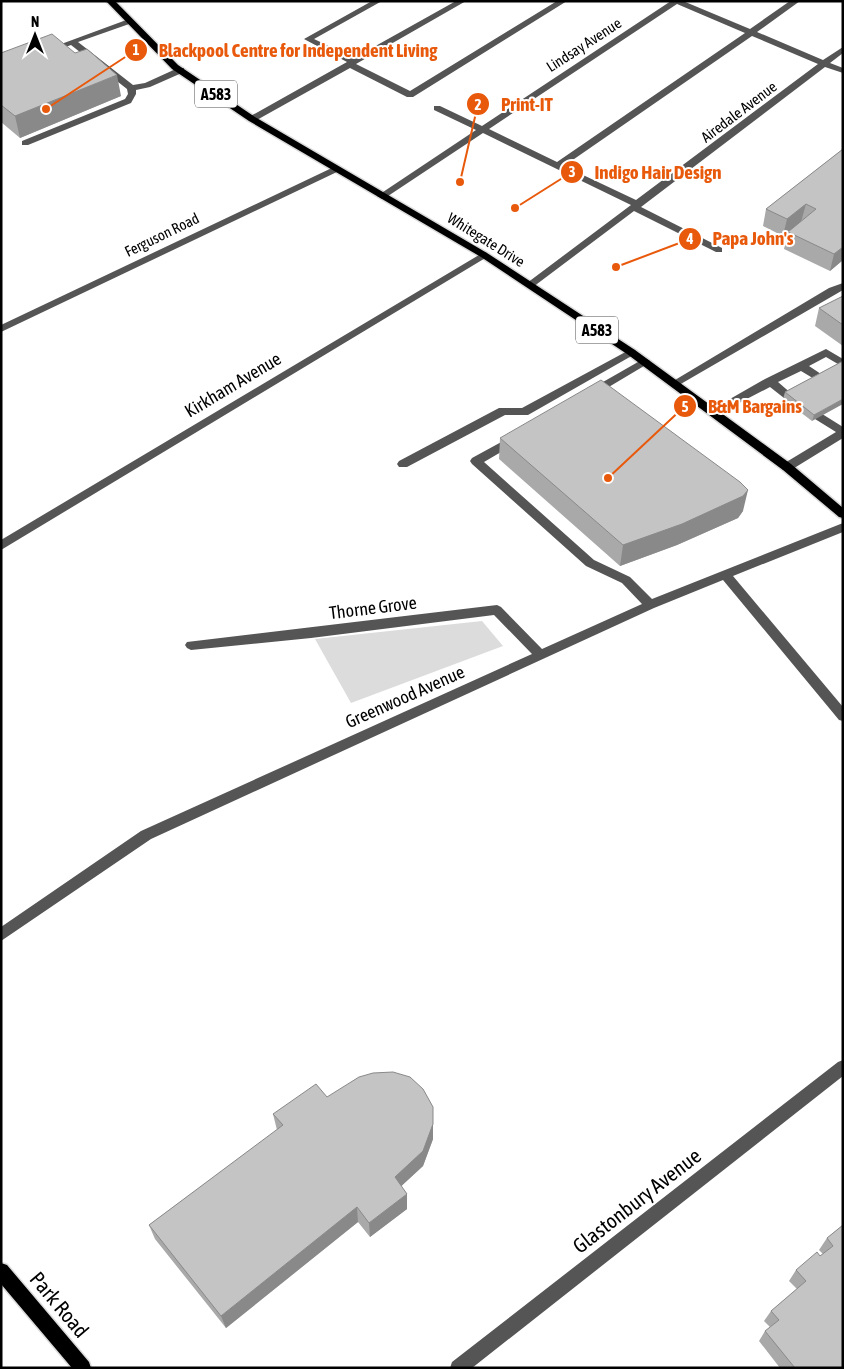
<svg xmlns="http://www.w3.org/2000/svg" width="844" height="1369" viewBox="0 0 844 1369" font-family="'Asap Condensed',sans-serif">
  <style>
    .green { fill: #dcdcdc }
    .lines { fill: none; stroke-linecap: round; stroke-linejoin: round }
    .major-casing { stroke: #dbdbdb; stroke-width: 3 }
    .minor { fill: #555; fill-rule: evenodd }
    .major { fill: #000; fill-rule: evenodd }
    .wall { fill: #a9a9a9 }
    .shaded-wall { fill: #898989 }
    .building { fill: #c4c4c4; stroke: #898989 }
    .labels { text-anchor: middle; stroke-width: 4; stroke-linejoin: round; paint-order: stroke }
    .far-street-label { font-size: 15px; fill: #000; stroke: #fff }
    .shield { fill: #fff; stroke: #4c4c4c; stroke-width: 1 }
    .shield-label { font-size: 16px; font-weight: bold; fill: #000 }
    .street-label { font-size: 18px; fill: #000; stroke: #fff }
    .near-street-label { font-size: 21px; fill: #000; stroke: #fff }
    .leader { fill: none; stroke: #e8590c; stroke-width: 2 }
    .callout-dot { fill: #e8590c; stroke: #fff; stroke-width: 2 }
    .mark-label { font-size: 15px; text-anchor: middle; font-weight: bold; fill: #fff }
    .callout-label { font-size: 19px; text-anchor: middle; font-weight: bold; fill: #e8590c; stroke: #fff; stroke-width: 4; stroke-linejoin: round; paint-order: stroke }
  </style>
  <rect width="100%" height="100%" fill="#fff"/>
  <path class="green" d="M482,621L503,646L351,703L315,639Z"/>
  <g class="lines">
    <g class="major-casing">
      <path id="major" d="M106,1H115L178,65L255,117L487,253L635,350L791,464L843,508V518L839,517L783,470L627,354L481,257L249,121L172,69Z
        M1,1263L7,1265L89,1362L91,1368H72L1,1284Z"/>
    </g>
    <path class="minor" d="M372,1H382L314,39L354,58L456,1H466L356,64L410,91L557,1H567L413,97H407L350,68L255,121H249V117L347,62L304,39Z
      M671,1H683L750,29L790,1H800L757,32L823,60L843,47V53L830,63L843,68V73L825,67L641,207L722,248V252H716L634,211L533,287H527V283L631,205L483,133L385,198L382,199L377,196L476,130L434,110V106H440L482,126ZM677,4L745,33L557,162L489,129ZM752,36L818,64L636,200L564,166Z
      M129,19H132V23L78,42L133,85L145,83L178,68H184V72L150,87L136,90V94L131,103L28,145H22V141L125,99L128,94L127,89L71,45L49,53L45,50Z
      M336,166L341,169L339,171L1,332V325Z
      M484,252L487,253V257L1,550V540Z
      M843,283V290L679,385H671L670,383L829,288Z
      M631,349L635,350L636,352L635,354L528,415H505L407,467H399L397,464L399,461L499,408H522Z
      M826,349L843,359V367L826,357L809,366L824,376L825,378L824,380H816L801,371L778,382L793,395L792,398H784L770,387L718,414L714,415L709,411L765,379Z
      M645,358L650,361L649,363L597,394H589L588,392L589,390Z
      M819,412L843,427V438L791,470H783L781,467L783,464L836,432L815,419L814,416Z
      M514,435L519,439L518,442L484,462L594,560L630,577L652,599L843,523V532L733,576L843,707V721L839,720L723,580L654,608L151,839L1,941V927L141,831L532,654L494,615L311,638L191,650L187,648L185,645L187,642L497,605L501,607L542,649L642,604L622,583L586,566L472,464L470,461L472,458Z
      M843,1060V1076L472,1368H450L452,1362L838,1062Z"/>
    <use href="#major" class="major"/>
  </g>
  <path class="wall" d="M1,53L121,96L20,138L1,122Z
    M843,149V260L830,271L784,249L788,232L783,236L763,226L766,209Z
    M843,296V346L815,326L819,308Z
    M843,361L812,421L783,399L785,392Z
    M500,438L743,511L738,518L677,545L620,566L499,459Z
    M327,1097L433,1139L423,1166L401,1186L407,1194V1209L370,1237L358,1222L226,1328L155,1239L149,1225L277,1130L273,1114Z
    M843,1225V1368H780L759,1341L765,1331L770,1327L764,1321L771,1311L797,1289L789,1281L796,1270L823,1254L819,1250L827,1238Z"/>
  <path class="shaded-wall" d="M117,75L121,96L20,138L15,116Z
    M806,204L801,222L783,236L787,219Z
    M843,247V260L830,271L834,254Z
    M843,399V404L812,421L814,415Z
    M748,490L743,511L738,518L677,545L620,566L623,545Z
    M433,1124V1139L423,1166L395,1192V1177Z
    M407,1194V1209L370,1237L369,1223Z
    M357,1207L358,1222L226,1328L221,1316Z"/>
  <path class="building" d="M52,34L75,53L87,49L117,75L15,116L1,105V53Z
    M843,149V247L834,254L788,232L816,209L806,204L787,219L766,209Z
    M843,296V325L819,308Z
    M843,361V399L814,415L785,392Z
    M601,380L740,482L748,490L743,496L682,524L623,545L500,438Z
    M393,1072L410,1077L423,1089L433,1107V1124L423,1151L395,1177L407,1194L369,1223L357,1207L221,1316L149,1225L283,1125L273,1114L316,1084L327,1097L359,1077L373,1073Z
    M843,1225V1368H795L765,1331L779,1320L771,1311L806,1281L796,1270L817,1252L820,1256L833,1246L827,1238Z"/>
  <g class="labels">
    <g class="far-street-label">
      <text transform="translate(584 45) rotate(-33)" y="5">Lindsay Avenue</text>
      <text transform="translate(739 112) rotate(-37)" y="5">Airedale Avenue</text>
      <text transform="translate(162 235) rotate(-26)" y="5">Ferguson Road</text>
      <text transform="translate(486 240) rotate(32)" y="5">Whitegate Drive</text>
    </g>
    <g class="shield">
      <rect x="195" y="80.5" width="42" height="27" rx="4"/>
      <rect x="576" y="316.5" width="42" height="27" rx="4"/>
    </g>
    <g class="shield-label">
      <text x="216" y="100">A583</text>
      <text x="597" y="336">A583</text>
    </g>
    <g class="street-label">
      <text transform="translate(233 385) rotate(-31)" y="6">Kirkham Avenue</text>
      <text transform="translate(373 608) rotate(-7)" y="6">Thorne Grove</text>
      <text transform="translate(405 697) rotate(-24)" y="6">Greenwood Avenue</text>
    </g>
    <g class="near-street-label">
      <text transform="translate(637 1201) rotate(-38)" y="7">Glastonbury Avenue</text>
      <text transform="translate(59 1305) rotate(50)" y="7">Park Road</text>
    </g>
  </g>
  <path class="leader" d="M46 109L136 50M460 182L478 104M515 208L572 172M616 267L690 239M608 478L685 406"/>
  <g class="callout-dot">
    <circle cx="46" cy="109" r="5"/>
    <circle cx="460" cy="182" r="5"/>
    <circle cx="515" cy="208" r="5"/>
    <circle cx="616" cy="267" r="5"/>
    <circle cx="608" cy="478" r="5"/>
    <circle cx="136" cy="50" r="12"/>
    <circle cx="478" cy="104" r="12"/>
    <circle cx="572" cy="172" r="12"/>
    <circle cx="690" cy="239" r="12"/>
    <circle cx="685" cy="406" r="12"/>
  </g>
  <g class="mark-label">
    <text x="136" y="55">1</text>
    <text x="478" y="110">2</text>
    <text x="572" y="177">3</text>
    <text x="690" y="244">4</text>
    <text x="685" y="412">5</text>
  </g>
  <g class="callout-label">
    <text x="298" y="57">Blackpool Centre for Independent Living</text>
    <text x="527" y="111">Print-IT</text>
    <text x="658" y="179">Indigo Hair Design</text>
    <text x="753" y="245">Papa John's</text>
    <text x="755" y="413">B&amp;M Bargains</text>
  </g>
  <rect width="844" height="1369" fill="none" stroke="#000000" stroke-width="5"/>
  <g transform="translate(35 35)" stroke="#ffffff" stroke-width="4" paint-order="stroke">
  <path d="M0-4L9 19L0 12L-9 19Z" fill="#000000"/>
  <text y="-8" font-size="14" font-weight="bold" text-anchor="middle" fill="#000000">N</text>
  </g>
</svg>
